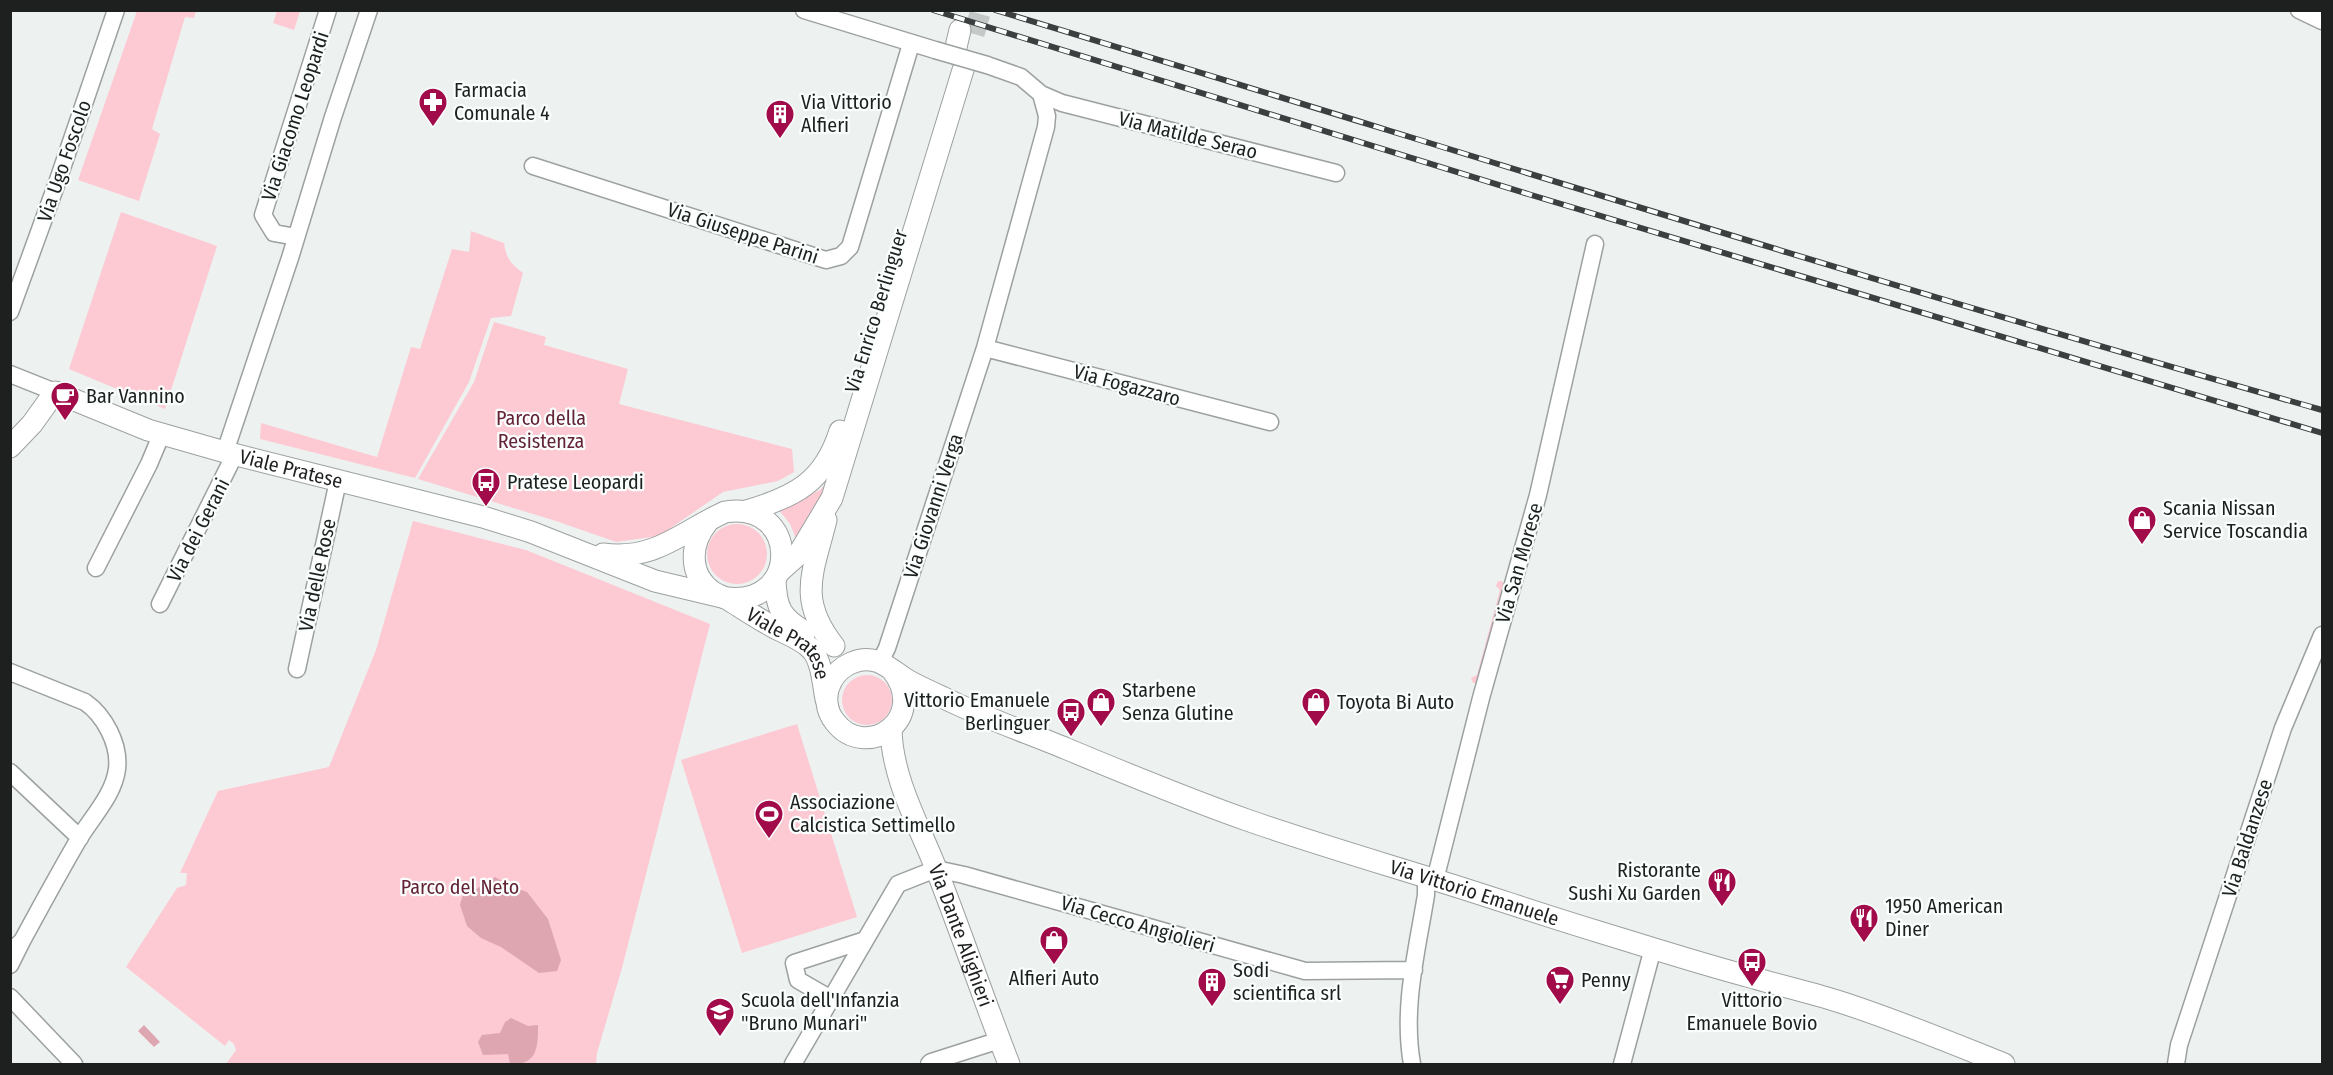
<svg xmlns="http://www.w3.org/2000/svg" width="2333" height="1075" viewBox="0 0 2333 1075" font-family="'Fira Sans Condensed',sans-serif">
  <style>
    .green { fill: #fdc9d3 }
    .water { fill: #dda6b1 }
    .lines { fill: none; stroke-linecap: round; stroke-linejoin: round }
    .major-tunnel { stroke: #c4c8c7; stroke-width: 21; stroke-dasharray: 21 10; stroke-linecap: butt }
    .minor-casing { stroke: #9ca1a0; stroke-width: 19 }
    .major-casing { stroke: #9ca1a0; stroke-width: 23 }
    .minor { stroke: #fff; stroke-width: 16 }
    .major { stroke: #fff; stroke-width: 21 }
    .rail-casing { stroke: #3c3f3f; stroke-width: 6 }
    .rail { stroke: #fafffe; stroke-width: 4; stroke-dasharray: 11; stroke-linecap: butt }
    .minor-bridge-casing { stroke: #9ca1a0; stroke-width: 19; stroke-linecap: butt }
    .minor-bridge { stroke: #fff; stroke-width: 16 }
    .labels { text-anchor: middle; stroke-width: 4.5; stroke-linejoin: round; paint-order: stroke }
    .poi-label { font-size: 20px; fill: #1e2020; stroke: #fafffe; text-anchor: start }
    .street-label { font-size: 20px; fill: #1e2020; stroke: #fafffe }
    .park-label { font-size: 20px; fill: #632235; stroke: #fafffe }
  </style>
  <rect width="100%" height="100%" fill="#edf2f1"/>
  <path class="green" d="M137,11H196L194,18L185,17L152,129L160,134L139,201L78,180Z
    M277,11H300L294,30L273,23Z
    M121,212L217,246L165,409L69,369Z
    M471,231L504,243C506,258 511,264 523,273L511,316L491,318L469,382L415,478L260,439L261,423L377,457L411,347L420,349L452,249L469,252Z
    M494,322L546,337L544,345L628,369L619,404L792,449L794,472L778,481L723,492L659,536L616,542L556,521L418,479L474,382Z
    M832,477L797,541L790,524L779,510L820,490Z
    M413,521L526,550L710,624L622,968L597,1053L596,1064H226L236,1050L234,1044L229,1040L225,1046L126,967L177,888L186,885L187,873H180L218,791L329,767L376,650Z
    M707 554a30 30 0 1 1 60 0a30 30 0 1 1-60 0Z
    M1498,581H1502L1505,586L1478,683H1473L1471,678L1477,675L1500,590L1496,586Z
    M842 700a25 25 0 1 1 50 0a25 25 0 1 1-50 0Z
    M797,724L857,917L742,953L681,760Z"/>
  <path class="water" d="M495,877L510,886L527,892L548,919L561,960L557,971L539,973L501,947L481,938L467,926L460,905L464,891L475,890Z
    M511,1018L528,1026L538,1025C538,1049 537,1065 510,1064L508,1054L483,1055L478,1042L482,1035L500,1033L505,1022Z
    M144,1025L160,1042L154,1047L138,1031Z"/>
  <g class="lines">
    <path class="major-tunnel" d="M974,34L981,10"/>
    <g class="minor-casing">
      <path id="minor" d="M804,10L935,50
        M2299,10L2322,21
        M987,65L1021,77L1041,94L1062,103L1336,173
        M533,166L826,260L841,256L850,247L911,44
        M296,237L274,233L263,215L328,10
        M10,312L58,180L116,10
        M985,348L1270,422
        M10,374L55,392
        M225,452L290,258L333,117L369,10
        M96,568L149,464L162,433
        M160,604L235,454
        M880,662L887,648L985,348L1046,127L1047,116L1041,94
        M297,669L338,481
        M10,672L85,702C104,715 120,744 117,769C114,794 93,816 80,837C60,871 41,906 22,941
        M10,772L80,838
        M1435,880L1481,698L1538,495L1595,244
        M10,952L22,941L10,965
        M10,997L74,1064
        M831,999L798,980L794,963L865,940
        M793,1064L898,884L936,869L964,875L1305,971L1414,970
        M929,1064L931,1062L1000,1040
        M1412,1064C1402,1007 1417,951 1426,895V877
        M1622,1064L1653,948
        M2176,1064L2179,1045L2283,728L2322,635"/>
    </g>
    <g class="major-casing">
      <g id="major">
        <path d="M956,47L960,30"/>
        <path id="s1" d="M10,447L32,424L55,392L148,430L225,452L483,517L531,532L655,581L722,597"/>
        <path d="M746,511C795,497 824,482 840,431"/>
        <path d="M826,520C813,573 797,599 834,646"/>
        <path id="s2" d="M707,523C690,544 688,575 713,592C718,595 724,597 729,600C745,610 760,620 777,629C789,635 803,640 812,650C822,662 823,684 826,699"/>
        <path d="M603,554C655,561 681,532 725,512C799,500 802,607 726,598"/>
        <path d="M779,572L798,555L832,498L963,70"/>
        <path d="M775,580C776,608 781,618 805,632"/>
        <path id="s3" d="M892,670C930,719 866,762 835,722C826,711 824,695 831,682C839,665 861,655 879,662C890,667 899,675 909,681C920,687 931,692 942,697C982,717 1026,732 1067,749C1127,774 1187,799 1247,820C1310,842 1375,861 1439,881C1491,897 1543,915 1596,931C1648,947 1701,964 1754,978C1781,986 1809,992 1837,1001C1894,1019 1949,1042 2004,1064"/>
        <path id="s4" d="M891,729C892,779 919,825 937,871C962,935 984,1000 1009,1064"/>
      </g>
    </g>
    <use href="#minor" class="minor"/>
    <use href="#major" class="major"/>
    <g class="rail-casing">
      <path id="rail" d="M933,10L1528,194L2322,433
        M995,10C1437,144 1878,284 2322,410"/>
    </g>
    <use href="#rail" class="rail"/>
    <g class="minor-bridge-casing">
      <path id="minor-bridge" d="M935,50L987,65"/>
    </g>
    <use href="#minor-bridge" class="minor-bridge"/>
  </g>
  <defs>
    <g id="pharmacy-pin" transform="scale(1.5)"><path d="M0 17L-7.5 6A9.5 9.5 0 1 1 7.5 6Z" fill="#a20b4a" stroke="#fafffe"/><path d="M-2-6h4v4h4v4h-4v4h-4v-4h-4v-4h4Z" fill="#fff"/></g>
    <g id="building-pin" transform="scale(1.5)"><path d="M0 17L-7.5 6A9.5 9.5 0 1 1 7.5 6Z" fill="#a20b4a" stroke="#fafffe"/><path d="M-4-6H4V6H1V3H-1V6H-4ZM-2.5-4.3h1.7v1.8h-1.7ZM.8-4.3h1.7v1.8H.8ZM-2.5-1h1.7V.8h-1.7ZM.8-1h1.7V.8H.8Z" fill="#fff"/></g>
    <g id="cafe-pin" transform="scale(1.5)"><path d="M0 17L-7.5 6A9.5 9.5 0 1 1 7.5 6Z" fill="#a20b4a" stroke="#fafffe"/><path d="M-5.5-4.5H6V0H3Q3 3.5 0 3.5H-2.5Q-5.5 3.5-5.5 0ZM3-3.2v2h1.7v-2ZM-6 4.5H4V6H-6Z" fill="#fff"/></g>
    <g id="bus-pin" transform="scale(1.5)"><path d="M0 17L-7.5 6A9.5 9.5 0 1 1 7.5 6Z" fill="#a20b4a" stroke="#fafffe"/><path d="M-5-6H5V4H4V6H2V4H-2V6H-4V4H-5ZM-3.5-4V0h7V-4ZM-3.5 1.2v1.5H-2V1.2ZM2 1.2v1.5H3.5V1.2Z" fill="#fff"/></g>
    <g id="shop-pin" transform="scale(1.5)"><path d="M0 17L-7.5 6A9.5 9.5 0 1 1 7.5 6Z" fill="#a20b4a" stroke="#fafffe"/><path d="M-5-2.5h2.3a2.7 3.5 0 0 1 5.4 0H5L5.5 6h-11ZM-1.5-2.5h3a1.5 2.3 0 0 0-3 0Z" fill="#fff"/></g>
    <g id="stadium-pin" transform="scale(1.5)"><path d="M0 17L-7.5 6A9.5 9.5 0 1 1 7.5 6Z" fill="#a20b4a" stroke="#fafffe"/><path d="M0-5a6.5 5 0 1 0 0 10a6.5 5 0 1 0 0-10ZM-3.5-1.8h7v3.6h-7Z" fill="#fff"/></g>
    <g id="restaurant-pin" transform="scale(1.5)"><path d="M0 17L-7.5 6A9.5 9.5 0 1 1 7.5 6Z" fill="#a20b4a" stroke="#fafffe"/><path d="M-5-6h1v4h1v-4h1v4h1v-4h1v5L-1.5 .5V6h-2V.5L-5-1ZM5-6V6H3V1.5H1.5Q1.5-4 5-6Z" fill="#fff"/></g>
    <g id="supermarket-pin" transform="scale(1.5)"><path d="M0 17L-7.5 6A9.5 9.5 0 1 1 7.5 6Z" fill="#a20b4a" stroke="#fafffe"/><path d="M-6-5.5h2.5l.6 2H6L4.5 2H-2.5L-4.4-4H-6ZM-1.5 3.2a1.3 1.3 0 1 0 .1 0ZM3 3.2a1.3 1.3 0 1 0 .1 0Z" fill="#fff"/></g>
    <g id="school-pin" transform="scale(1.5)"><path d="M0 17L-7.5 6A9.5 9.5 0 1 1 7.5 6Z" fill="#a20b4a" stroke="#fafffe"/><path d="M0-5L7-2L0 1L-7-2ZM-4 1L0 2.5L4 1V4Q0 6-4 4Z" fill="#fff"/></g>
  </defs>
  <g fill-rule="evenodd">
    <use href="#pharmacy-pin" x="433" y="102"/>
    <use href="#building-pin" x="780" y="114"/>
    <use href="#cafe-pin" x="65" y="396"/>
    <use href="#bus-pin" x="486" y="482"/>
    <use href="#shop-pin" x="2142" y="520"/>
    <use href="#shop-pin" x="1101" y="702"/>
    <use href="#shop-pin" x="1316" y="702"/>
    <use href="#bus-pin" x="1071" y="712"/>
    <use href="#stadium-pin" x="769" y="814"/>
    <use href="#restaurant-pin" x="1722" y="882"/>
    <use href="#restaurant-pin" x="1864" y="918"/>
    <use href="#shop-pin" x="1054" y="940"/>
    <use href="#bus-pin" x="1752" y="962"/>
    <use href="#supermarket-pin" x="1560" y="980"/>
    <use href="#building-pin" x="1212" y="982"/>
    <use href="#school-pin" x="720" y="1012"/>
  </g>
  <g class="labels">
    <g class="poi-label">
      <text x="454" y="97">Farmacia<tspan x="454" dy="23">Comunale 4</tspan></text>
      <text x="801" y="109">Via Vittorio<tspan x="801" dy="23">Alfieri</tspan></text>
      <text x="86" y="403">Bar Vannino</text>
      <text x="507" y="489">Pratese Leopardi</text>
      <text x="2163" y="515">Scania Nissan<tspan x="2163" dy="23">Service Toscandia</tspan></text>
      <text x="1122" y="697">Starbene<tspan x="1122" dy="23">Senza Glutine</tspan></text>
      <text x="1050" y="707" text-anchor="end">Vittorio Emanuele<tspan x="1050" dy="23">Berlinguer</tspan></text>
      <text x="1337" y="709">Toyota Bi Auto</text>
      <text x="790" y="809">Associazione<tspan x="790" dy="23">Calcistica Settimello</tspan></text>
      <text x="1701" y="877" text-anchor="end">Ristorante<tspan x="1701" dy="23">Sushi Xu Garden</tspan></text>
      <text x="1885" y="913">1950 American<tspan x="1885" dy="23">Diner</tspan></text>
      <text x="1233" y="977">Sodi<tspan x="1233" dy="23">scientifica srl</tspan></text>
      <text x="1054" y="985" text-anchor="middle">Alfieri Auto</text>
      <text x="1581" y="987">Penny</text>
      <text x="741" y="1007">Scuola dell'Infanzia<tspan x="741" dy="23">"Bruno Munari"</tspan></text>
      <text x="1752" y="1007" text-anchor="middle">Vittorio<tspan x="1752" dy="23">Emanuele Bovio</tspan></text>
    </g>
    <g class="street-label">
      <text transform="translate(295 116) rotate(-72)" y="7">Via Giacomo Leopardi</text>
      <text transform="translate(1188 135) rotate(14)" y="7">Via Matilde Serao</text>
      <text transform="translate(64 161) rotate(-71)" y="7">Via Ugo Foscolo</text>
      <text transform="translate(743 233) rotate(18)" y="7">Via Giuseppe Parini</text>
      <text transform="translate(876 311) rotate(-73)" y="7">Via Enrico Berlinguer</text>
      <text transform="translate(1127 385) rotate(15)" y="7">Via Fogazzaro</text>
      <text dy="7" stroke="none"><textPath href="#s1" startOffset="320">Viale Pratese</textPath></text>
      <text transform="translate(933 506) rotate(-72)" y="7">Via Giovanni Verga</text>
      <text transform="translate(198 530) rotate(-63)" y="7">Via dei Gerani</text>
      <text transform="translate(1519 563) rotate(-74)" y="7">Via San Morese</text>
      <text transform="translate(317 575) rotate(-78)" y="7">Via delle Rose</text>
      <text dy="7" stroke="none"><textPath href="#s2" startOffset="172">Viale Pratese</textPath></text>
      <text transform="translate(2247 838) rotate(-72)" y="7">Via Baldanzese</text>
      <text dy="7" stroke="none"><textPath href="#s3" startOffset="867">Via Vittorio Emanuele</textPath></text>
      <text transform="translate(1138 924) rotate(16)" y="7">Via Cecco Angiolieri</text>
      <text dy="7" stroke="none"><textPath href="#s4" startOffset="219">Via Dante Alighieri</textPath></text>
    </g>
    <g class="park-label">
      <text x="541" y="425">Parco della<tspan x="541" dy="23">Resistenza</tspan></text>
      <text x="460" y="894">Parco del Neto</text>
    </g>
  </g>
  <rect width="2333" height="1075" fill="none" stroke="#1e2020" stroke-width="24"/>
</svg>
